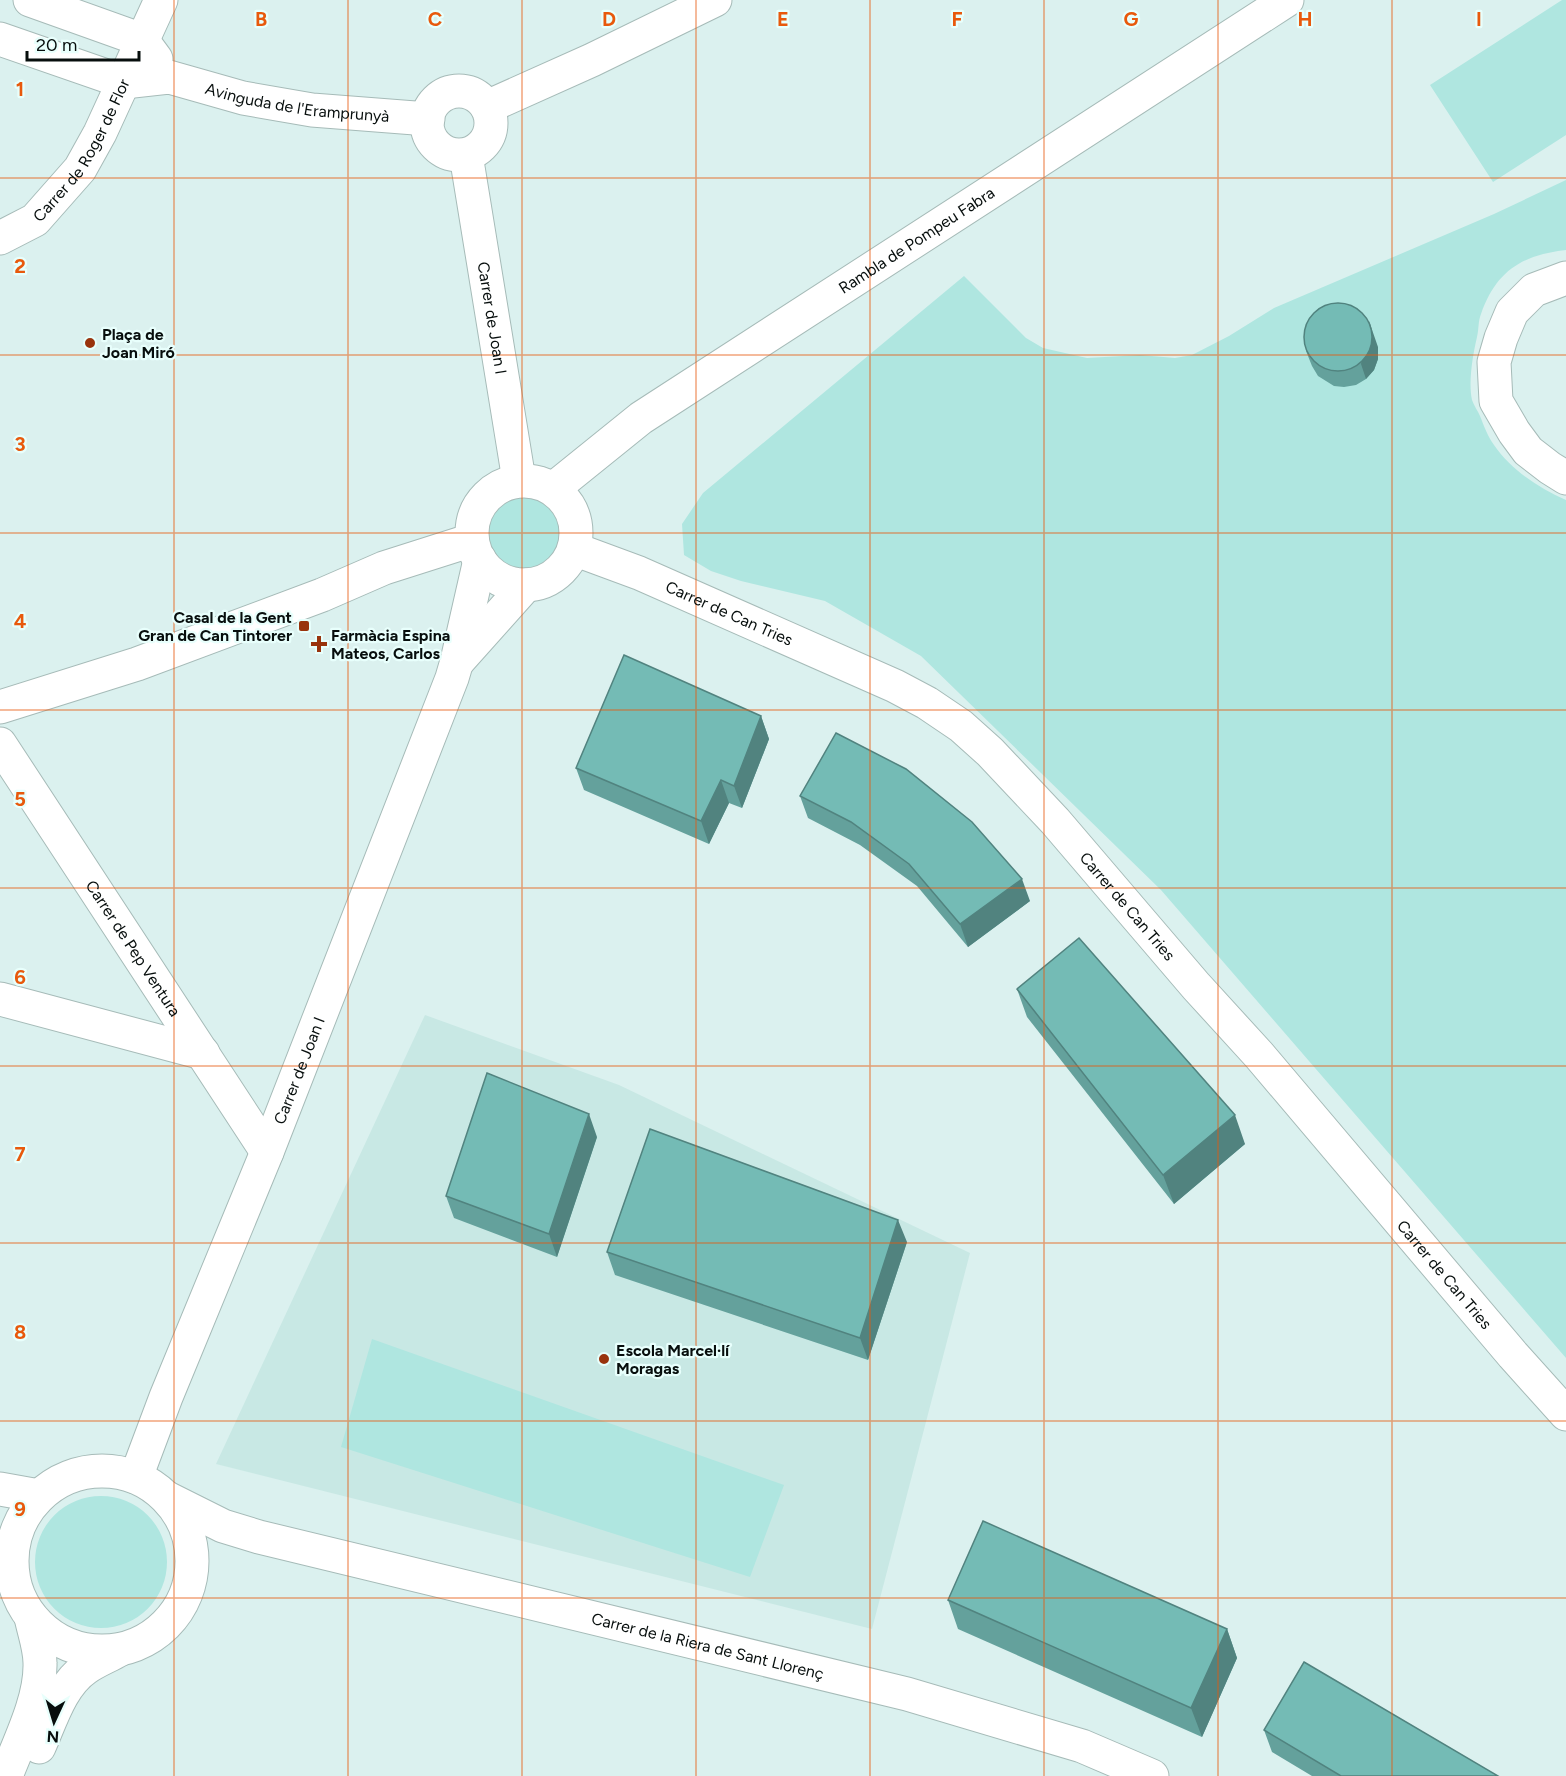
<svg xmlns="http://www.w3.org/2000/svg" width="1566" height="1776" viewBox="0 0 1566 1776" font-family="Figtree,sans-serif">
  <style>
    .built { fill: #c8e8e4 }
    .green { fill: #afe6e0 }
    .lines { fill: none; stroke-linecap: round; stroke-linejoin: round }
    .minor-casing { stroke: #a6bbb8; stroke-width: 35 }
    .minor { stroke: #fff; stroke-width: 33 }
    .wall { fill: #64a19c }
    .shaded-wall { fill: #51837f }
    .building { fill: #74bbb5; stroke: #51837f; stroke-width: 1.5 }
    .grid { fill: none; stroke: #e8590c; stroke-width: 1.5; stroke-opacity: 0.55 }
    .poi-dot { fill: #99330d; stroke: #e8fffc; stroke-width: 2 }
    .labels { text-anchor: middle; stroke-width: 4.5; stroke-linejoin: round; paint-order: stroke }
    .street-label { font-size: 16px; fill: #070e0d; stroke: #e8fffc }
    .poi-label { font-size: 16px; font-weight: bold; fill: #070e0d; stroke: #e8fffc; text-anchor: start }
    .grid-label { font-size: 20px; text-anchor: middle; font-weight: bold; fill: #e8590c; stroke: #e8fffc; stroke-width: 4.5; stroke-linejoin: round; paint-order: stroke }
  </style>
  <rect width="100%" height="100%" fill="#dbf1ef"/>
  <path class="built" d="M425,1015L619,1085L970,1253L872,1629L216,1464Z"/>
  <path class="green" d="M1562,0H1566V135L1493,182L1430,85Z
    M1566,180V250C1522,255 1496,271 1481,314C1478,321 1479,329 1477,337C1473,354 1468,382 1472,400C1474,406 1478,411 1480,416C1484,426 1488,437 1494,445C1511,470 1539,488 1566,500V1358L1161,890L921,656L825,601L741,581L711,571L684,555L682,524L703,493L964,276L1026,338L1043,348L1087,358L1140,355L1175,358L1192,355L1229,336L1274,308L1494,214Z
    M485 534a38 38 0 1 1 76 0a38 38 0 1 1-76 0Z
    M372,1339L784,1485L750,1577L341,1447Z
    M35 1562a66 66 0 1 1 132 0a66 66 0 1 1-132 0Z"/>
  <g class="lines">
    <g class="minor-casing">
      <g id="minor">
        <path d="M30,0L142,40L156,59"/>
        <path id="s1" d="M0,39L124,82L169,77L243,98L312,110L428,119"/>
        <circle cx="459" cy="123" r="32"/>
        <path d="M487,107L592,60L715,0"/>
        <path id="s2" d="M466,155L519,480"/>
        <path id="s3" d="M0,238L35,220L80,169L100,133L161,0"/>
        <path d="M1566,278L1534,290L1512,312L1501,338L1494,362L1496,401L1514,432L1528,451L1550,468L1566,478"/>
        <circle cx="524" cy="533" r="52"/>
        <path id="s4" d="M553,489L641,418L1287,0"/>
        <path id="s5" d="M574,549L639,573L895,686L927,703L961,726L990,752L1055,821L1196,986L1259,1055L1513,1355L1566,1414"/>
        <path d="M459,660L526,585"/>
        <path d="M0,707L137,664L322,595L384,568L472,540"/>
        <path id="s6" d="M0,744L267,1152"/>
        <path d="M0,999L203,1053"/>
        <circle cx="102" cy="1561" r="90"/>
        <path id="s7" d="M136,1477L166,1397L267,1152L452,678L457,661L480,560"/>
        <path d="M0,1489L39,1496"/>
        <path id="s8" d="M167,1498L223,1526L259,1537L907,1694L1082,1746L1152,1776"/>
        <path d="M39,1747C51,1720 61,1685 86,1668C96,1661 109,1656 119,1650"/>
        <path d="M6,1776C19,1742 41,1700 40,1663C40,1648 34,1632 31,1617"/>
      </g>
    </g>
    <use href="#minor" class="minor"/>
  </g>
  <path class="wall" d="M1378,347V359L1374,370L1366,379L1356,385L1344,387L1334,386L1318,376L1312,366L1306,351Z
    M761,716L769,739L742,808L729,803L709,844L584,790L576,768Z
    M800,796L1030,901L968,947L917,886L860,845L808,818Z
    M1017,989L1245,1144L1174,1204L1027,1017Z
    M597,1137L557,1257L454,1218L446,1196Z
    M907,1242L868,1360L615,1275L607,1252Z
    M948,1600L1227,1629L1237,1658L1202,1737L958,1629Z
    M1264,1730L1498,1776H1312L1272,1752Z"/>
  <path class="shaded-wall" d="M1369,321L1378,347V359L1374,370L1366,379L1361,364Z
    M761,716L769,739L742,808L734,786Z
    M721,780L729,803L709,844L701,821Z
    M1022,879L1030,901L968,947L960,924Z
    M589,1114L597,1137L557,1257L549,1234Z
    M1235,1115L1245,1144L1174,1204L1163,1175Z
    M898,1220L907,1242L868,1360L860,1338Z
    M1227,1629L1237,1658L1202,1737L1191,1708Z"/>
  <path class="building" d="M1304 337a34 34 0 1 1 68 0a34 34 0 1 1-68 0Z
    M624,655L761,716L734,786L721,780L701,821L576,768Z
    M836,733L906,769L972,822L1022,879L960,924L909,864L851,822L800,796Z
    M1079,938L1235,1115L1163,1175L1017,989Z
    M487,1073L589,1114L549,1234L446,1196Z
    M650,1129L898,1220L860,1338L607,1252Z
    M983,1521L1227,1629L1191,1708L948,1600Z
    M1304,1662L1498,1776H1341L1264,1730Z"/>
  <path class="grid" d="M174,0V1776M348,0V1776M522,0V1776M696,0V1776M870,0V1776M1044,0V1776M1218,0V1776M1392,0V1776M0,178H1566M0,355H1566M0,533H1566M0,710H1566M0,888H1566M0,1066H1566M0,1243H1566M0,1421H1566M0,1598H1566"/>
  <g class="poi-dot">
    <circle cx="90" cy="343" r="6"/>
    <rect x="298" y="620" width="12" height="12" rx="3"/>
    <path d="M316 635h6v6h6v6h-6v6h-6v-6h-6v-6h6z"/>
    <circle cx="604" cy="1359" r="6"/>
  </g>
  <g class="labels">
    <g class="street-label">
      <text dy="6" stroke="none"><textPath href="#s1" startOffset="308">Avinguda de l'Eramprunyà</textPath></text>
      <text dy="6" stroke="none"><textPath href="#s3" startOffset="124">Carrer de Roger de Flor</textPath></text>
      <text dy="6" stroke="none"><textPath href="#s4" startOffset="441">Rambla de Pompeu Fabra</textPath></text>
      <text dy="6" stroke="none"><textPath href="#s2" startOffset="165">Carrer de Joan I</textPath></text>
      <text dy="6" stroke="none"><textPath href="#s5" startOffset="168">Carrer de Can Tries</textPath></text>
      <text dy="6" stroke="none"><textPath href="#s5" startOffset="672">Carrer de Can Tries</textPath></text>
      <text dy="6" stroke="none"><textPath href="#s6" startOffset="244">Carrer de Pep Ventura</textPath></text>
      <text dy="6" stroke="none"><textPath href="#s7" startOffset="438">Carrer de Joan I</textPath></text>
      <text dy="6" stroke="none"><textPath href="#s5" startOffset="1158">Carrer de Can Tries</textPath></text>
      <text dy="6" stroke="none"><textPath href="#s8" startOffset="562">Carrer de la Riera de Sant Llorenç</textPath></text>
    </g>
    <g class="poi-label">
      <text x="102" y="340">Plaça de<tspan x="102" dy="18">Joan Miró</tspan></text>
      <text x="292" y="623" text-anchor="end">Casal de la Gent<tspan x="292" dy="18">Gran de Can Tintorer</tspan></text>
      <text x="331" y="641">Farmàcia Espina<tspan x="331" dy="18">Mateos, Carlos</tspan></text>
      <text x="616" y="1356">Escola Marcel·lí<tspan x="616" dy="18">Moragas</tspan></text>
    </g>
  </g>
  <g class="grid-label">
    <text x="261" y="26">B</text>
    <text x="435" y="26">C</text>
    <text x="609" y="26">D</text>
    <text x="783" y="26">E</text>
    <text x="957" y="26">F</text>
    <text x="1131" y="26">G</text>
    <text x="1305" y="26">H</text>
    <text x="1479" y="26">I</text>
    <text x="20" y="96">1</text>
    <text x="20" y="273">2</text>
    <text x="20" y="451">3</text>
    <text x="20" y="628">4</text>
    <text x="20" y="806">5</text>
    <text x="20" y="984">6</text>
    <text x="20" y="1161">7</text>
    <text x="20" y="1339">8</text>
    <text x="20" y="1516">9</text>
  </g>
  <g transform="translate(54 1722) rotate(184)" stroke="#e8fffc" stroke-width="4.5" paint-order="stroke">
  <path d="M0-4.5L10 22L0 15L-10 22Z" fill="#070e0d"/>
  <text y="-9" font-size="16" font-weight="bold" text-anchor="middle" fill="#070e0d">N</text>
  </g>
  <path d="M27 51v9h112v-9" fill="none" stroke="#070e0d" stroke-width="3"/>
  <text x="36" y="51" font-size="18" fill="#070e0d" stroke="#e8fffc" stroke-width="4.5" paint-order="stroke">20 m</text>
</svg>
